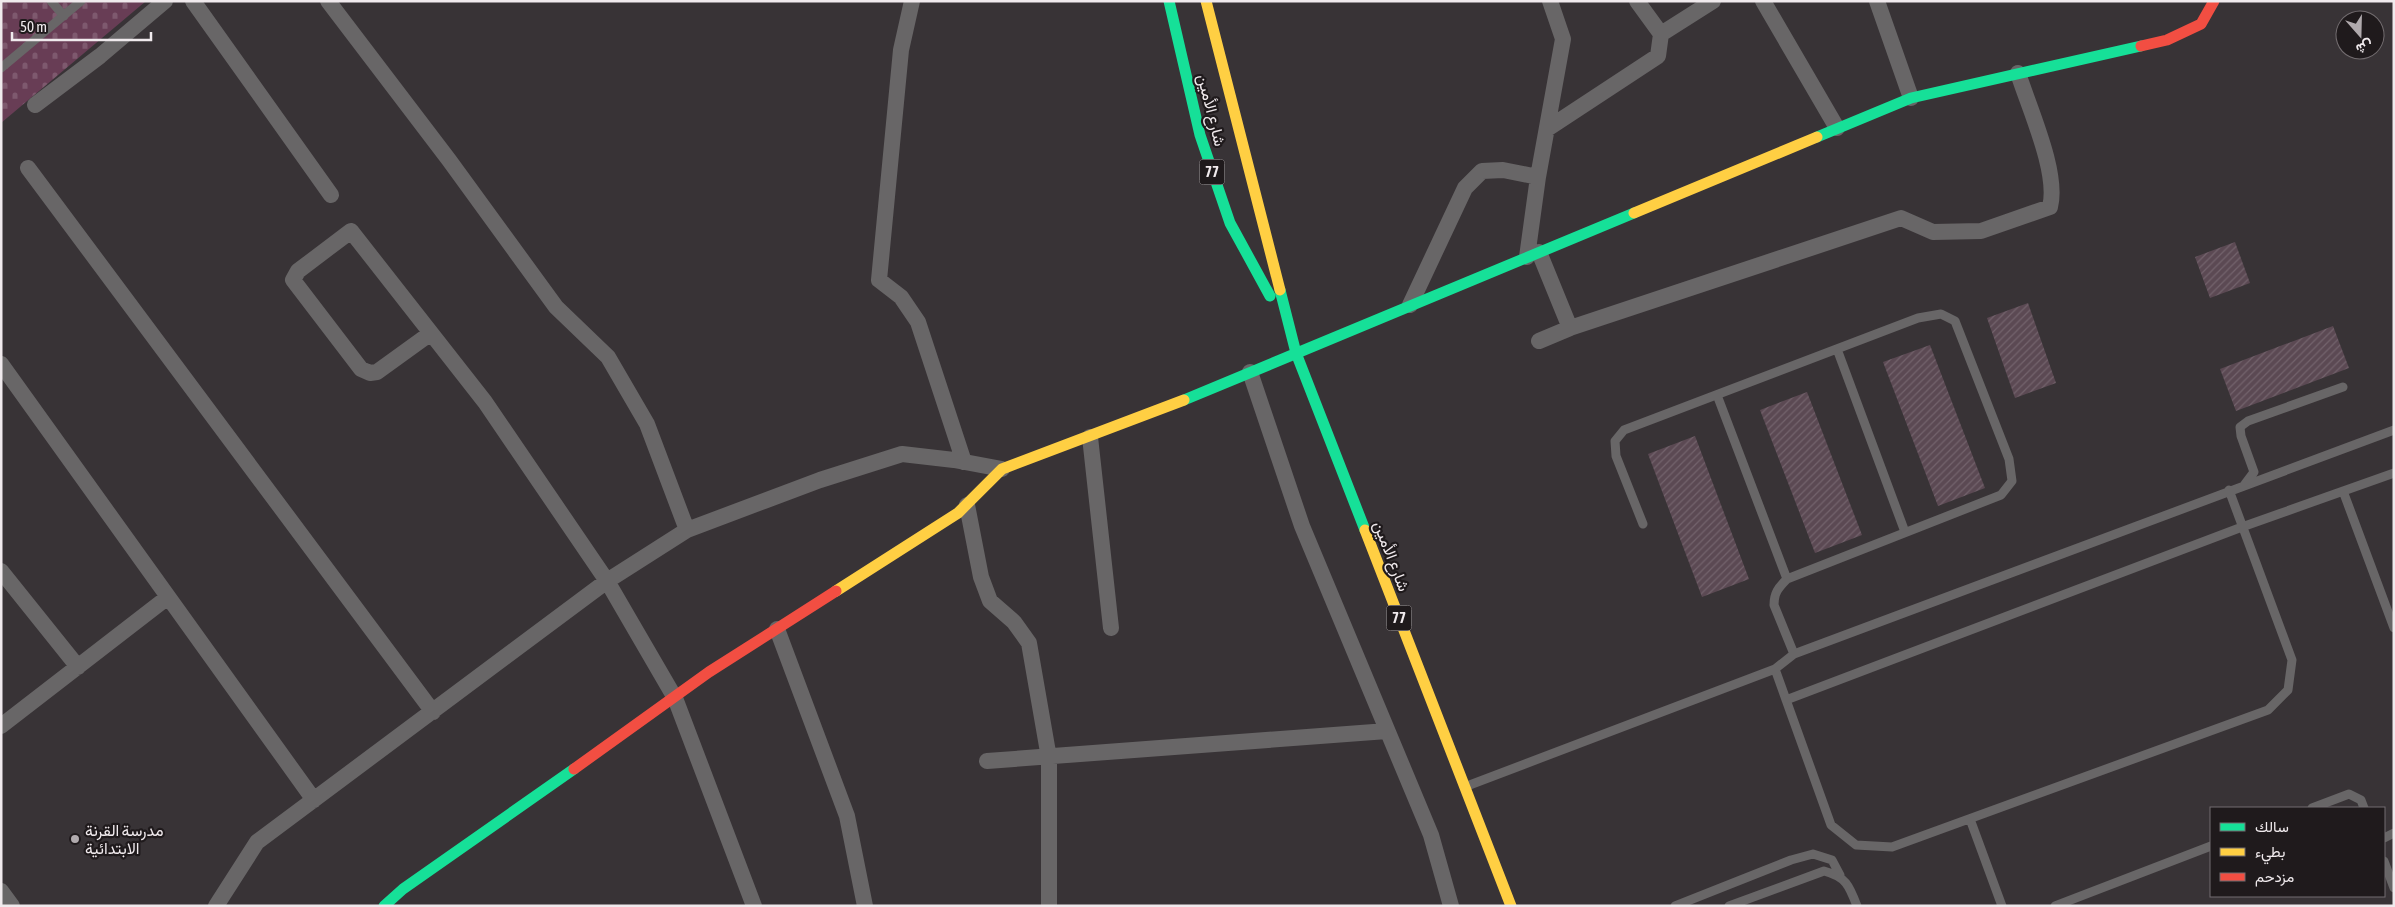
<svg xmlns="http://www.w3.org/2000/svg" width="2395" height="907" viewBox="0 0 2395 907" font-family="'Asap Condensed',Vazirmatn,sans-serif">
  <style>
    .cemetery { fill: url(#cemetery-stones) }
    .building { fill: url(#building-hatch) }
    .lines { fill: none; stroke-linecap: round; stroke-linejoin: round }
    .lane { stroke: #686667; stroke-width: 9 }
    .street { stroke: #686667; stroke-width: 16 }
    .fast { stroke: #16e098; stroke-width: 11 }
    .slow { stroke: #ffcf43; stroke-width: 11 }
    .jam { stroke: #f24e42; stroke-width: 11 }
    .poi-dot { fill: #b0aaad; stroke: #1f1a1c; stroke-width: 2 }
    .labels { text-anchor: middle; stroke-width: 4.5; stroke-linejoin: round; paint-order: stroke }
    .shield { fill: #1f1a1c; stroke: #b1acae; stroke-width: 1 }
    .shield-label { font-size: 15px; font-weight: bold; fill: #f0eaed }
    .street-label { font-size: 16px; fill: #f0eaed; stroke: #1f1a1c }
    .poi-label { font-size: 16px; fill: #f0eaed; stroke: #1f1a1c; text-anchor: start }
  </style>
  <defs>
    <pattern id="cemetery-stones" width="16" height="16" patternUnits="userSpaceOnUse" patternTransform="scale(1.25)"><rect width="16" height="16" fill="#683d55"/><path d="M2 7V4a2 2 0 0 1 4 0v3zM10 15v-3a2 2 0 0 1 4 0v3z" fill="#7e596e"/></pattern>
    <pattern id="building-hatch" width="6" height="6" patternUnits="userSpaceOnUse" patternTransform="scale(1.25)"><rect width="6" height="6" fill="#5b4953"/><path d="M-1 1l2-2M0 6l6-6M5 7l2-2" fill="none" stroke="#73636c"/></pattern>
  </defs>
  <rect width="100%" height="100%" fill="#383336"/>
  <path class="cemetery" d="M1,1H146L1,123Z"/>
  <path class="building" d="M2235,242L2250,283L2210,298L2195,257Z
    M2028,303L2056,383L2015,398L1987,318Z
    M2333,326L2349,368L2236,411L2220,369Z
    M1930,345L1985,488L1938,506L1883,362Z
    M1807,392L1862,535L1815,553L1760,410Z
    M1695,436L1749,579L1702,597L1648,454Z"/>
  <g class="lines">
    <path class="lane" d="M51,1L64,16
      M1,68L81,1
      M1837,349L1905,532
      M1717,395L1787,579
      M2245,484L2254,472L2241,436L2240,427L2248,421L2343,387
      M2343,491L2394,628
      M1794,654L2394,430
      M1775,669L1831,825L1856,845L1892,847L2268,710L2288,690L2292,660L2229,490
      M1786,700L2242,527L2394,473
      M1467,786L1775,669L1794,654L1774,605C1774,593 1778,588 1787,579L2001,495L2012,481L2009,459L1955,321L1941,314L1918,318L1624,430L1615,441L1616,456L1643,524
      M2312,808L2349,794L2361,800L2364,808
      M1970,819L2002,906
      M2384,838L2394,833
      M2384,861L2394,888
      M1675,906L1791,860L1813,854L1832,860L1840,875
      M1729,906L1824,871C1846,877 1849,885 1857,906
      M2055,906L2211,846"/>
    <path class="street" d="M193,1L331,195
      M328,1L449,160L556,307L608,357L647,424L687,530
      M912,1L901,50L879,280L901,297L918,322L964,462
      M1637,1L1661,34
      M1763,1L1837,128
      M1877,1L1911,98
      M35,105L100,56L165,1
      M1547,129L1658,56L1661,34L1713,1
      M28,168L433,712
      M1539,252L1570,328
      M1527,257L1538,177L1563,39L1550,1
      M1410,305L1465,188L1482,171L1503,170L1538,177
      M431,333L377,372L370,373L361,369L293,280L298,271L351,231L485,402L607,581L675,698L754,906
      M1539,341L1570,328L1901,218L1933,232L1981,231L2050,207C2059,173 2029,108 2018,73
      M1,364L314,800
      M1250,372L1302,526L1431,835L1451,906
      M1090,437L1111,628
      M967,505L981,577L990,601L1014,622L1029,643L1049,758V906
      M1,571L78,667
      M777,629L847,816L865,906
      M1,726L168,597
      M987,761L1387,731
      M1,891L12,906
      M216,906L257,842L607,581L687,530L820,480L902,454L954,460L1002,469"/>
    <path class="fast" d="M1169,1L1200,135L1230,223L1270,296
      M1817,137L1911,98L2141,46
      M1280,290L1296,353L1365,530
      M1184,400L1634,213
      M384,906L403,889L574,769"/>
    <path class="slow" d="M1206,1L1280,290
      M1634,213L1817,137
      M1365,530L1511,906
      M836,591L958,513L1002,469L1184,400"/>
    <path class="jam" d="M2141,46L2167,40L2201,24L2214,1
      M574,769L709,672L836,591"/>
  </g>
  <circle class="poi-dot" cx="75" cy="839" r="5"/>
  <g class="labels">
    <g class="shield">
      <rect x="1199.5" y="159.5" width="25" height="25" rx="4"/>
      <rect x="1386.5" y="605.5" width="25" height="25" rx="4"/>
    </g>
    <g class="shield-label">
      <text x="1212" y="177">77</text>
      <text x="1399" y="623">77</text>
    </g>
    <g class="street-label">
      <text transform="translate(1212 110) rotate(76)" y="6">شارع الأمين</text>
      <text transform="translate(1392 556) rotate(69)" y="6">شارع الأمين</text>
    </g>
    <g class="poi-label">
      <text x="85" y="836">مدرسة القرنة<tspan x="85" dy="18">الابتدائية</tspan></text>
    </g>
  </g>
  <rect width="2395" height="907" fill="none" stroke="#f0eaed" stroke-width="5"/>
  <rect x="2210" y="807" width="175" height="90" fill="#1f1a1c" stroke="#736d70"/>
  <rect x="2220" y="823" width="25" height="8" fill="#16e098" stroke="#736d70"/>
  <text x="2255" y="832" font-size="15" fill="#f0eaed">سالك</text>
  <rect x="2220" y="848" width="25" height="8" fill="#ffcf43" stroke="#736d70"/>
  <text x="2255" y="857" font-size="15" fill="#f0eaed">بطيء</text>
  <rect x="2220" y="873" width="25" height="8" fill="#f24e42" stroke="#736d70"/>
  <text x="2255" y="882" font-size="15" fill="#f0eaed">مزدحم</text>
  <g transform="translate(2360 35) rotate(160)"><circle r="24" fill="#1f1a1c" stroke="#736d70"/>
  <path d="M0-4L9 19L0 12L-9 19Z" fill="#b0aaad"/>
  <text y="-8" font-size="14" font-weight="bold" text-anchor="middle" fill="#f0eaed">ش</text>
  </g>
  <path d="M12 32v8h139v-8" fill="none" stroke="#f0eaed" stroke-width="2.5"/>
  <text x="20" y="32" font-size="15" fill="#f0eaed" stroke="#1f1a1c" stroke-width="4" paint-order="stroke">50 m</text>
</svg>
